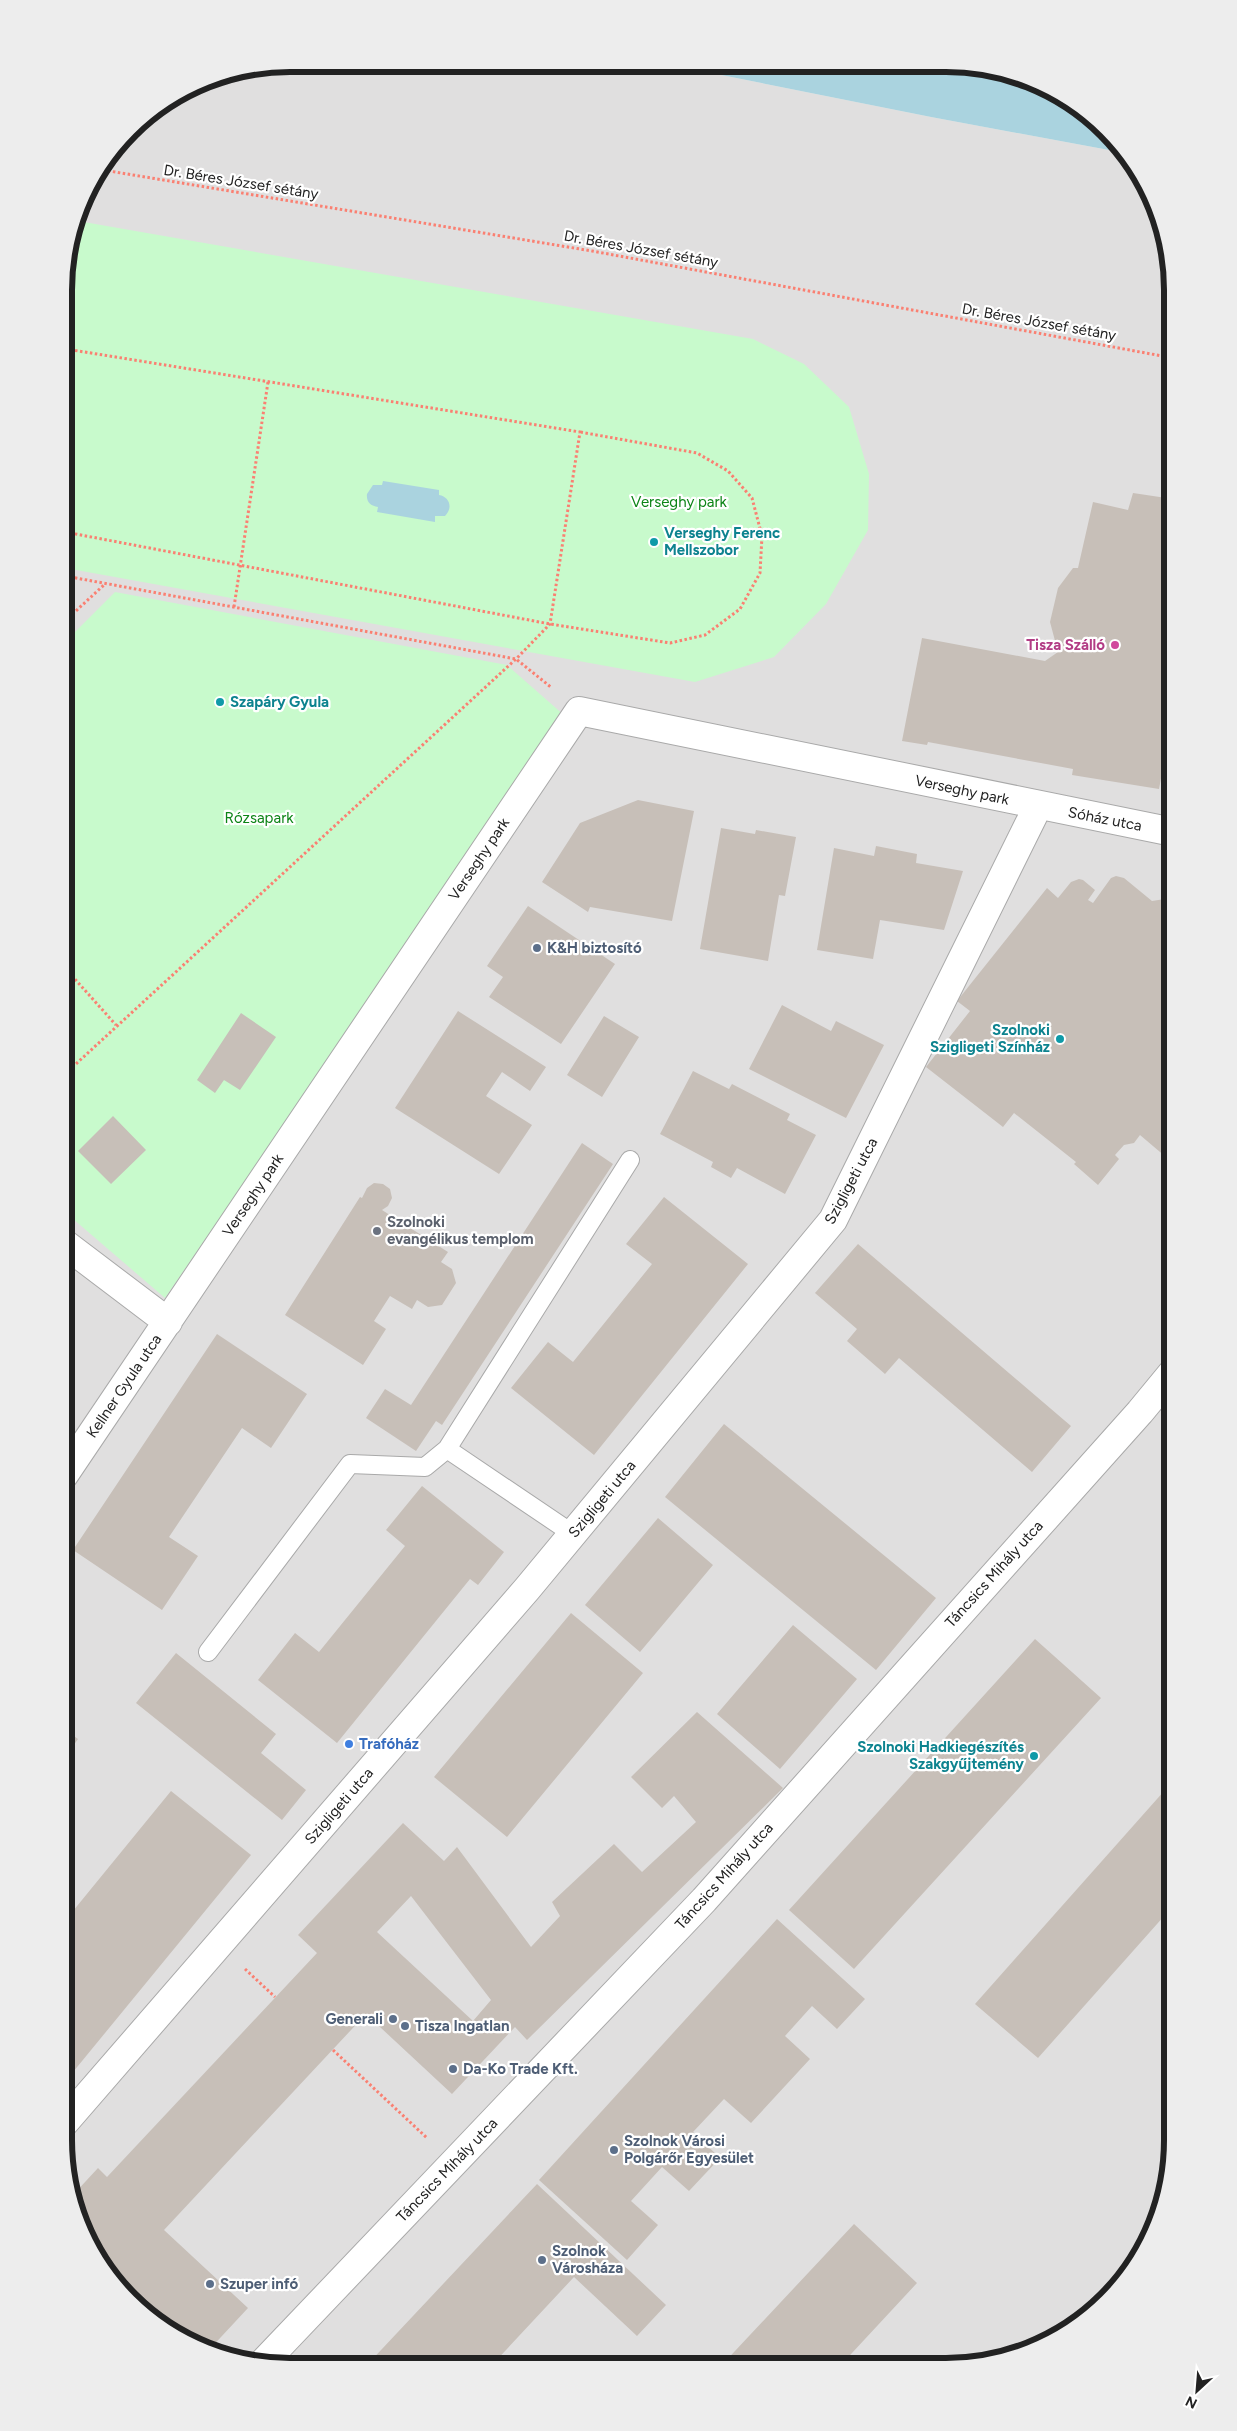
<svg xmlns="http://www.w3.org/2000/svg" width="1237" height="2431" viewBox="0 0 1237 2431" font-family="Figtree,sans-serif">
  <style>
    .residential { fill: #e0dfdf }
    .park { fill: #c8facc }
    .water { fill: #aad3df }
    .building { fill: #c7bfb8; fill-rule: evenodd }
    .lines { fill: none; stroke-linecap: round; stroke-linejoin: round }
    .lane-casing { stroke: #a9a9a9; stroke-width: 20 }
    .street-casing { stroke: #a9a9a9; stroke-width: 30 }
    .path { stroke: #fa8072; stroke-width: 3; stroke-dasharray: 2.5 2.5; stroke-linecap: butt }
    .lane { stroke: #fff; stroke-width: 18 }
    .street { stroke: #fff; stroke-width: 28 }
    .culture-dot { fill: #0f9aa8; stroke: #fff; stroke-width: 2 }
    .hotel-dot { fill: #d1479c; stroke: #fff; stroke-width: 2 }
    .service-dot { fill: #5c6f8a; stroke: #fff; stroke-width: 2 }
    .worship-dot { fill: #6b7280; stroke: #fff; stroke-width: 2 }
    .shop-dot { fill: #3f7fe0; stroke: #fff; stroke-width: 2 }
    .labels { text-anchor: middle; stroke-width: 4.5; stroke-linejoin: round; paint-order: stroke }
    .street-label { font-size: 15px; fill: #222; stroke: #fff }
    .park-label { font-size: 15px; fill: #0c8416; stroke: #fff }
    .culture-label { font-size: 15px; font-weight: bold; fill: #0d838f; stroke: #fff; text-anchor: start }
    .hotel-label { font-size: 15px; font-weight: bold; fill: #b23c85; stroke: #fff; text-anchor: end }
    .service-label { font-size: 15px; font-weight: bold; fill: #4e5e75; stroke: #fff; text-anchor: start }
    .worship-label { font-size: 15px; font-weight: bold; fill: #5b616d; stroke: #fff; text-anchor: start }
    .shop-label { font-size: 15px; font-weight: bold; fill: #366cbe; stroke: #fff; text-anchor: start }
    .rim { fill: none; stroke: #222; stroke-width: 6 }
  </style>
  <rect width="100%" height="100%" fill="#f2efe9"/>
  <path class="residential" d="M291,64L676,66L931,117L1125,153L1135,165L1161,218L1173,291V2155L1156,2227L1126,2279L1073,2329L1019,2355L946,2367L261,2365L204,2350L141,2311L102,2266L76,2213L64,2140L66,262L87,190L141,120L204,81Z"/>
  <path class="park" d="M78,221L753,339L804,364L849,407L869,474L868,530L826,604L774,657L695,682L65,568L66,262Z
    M115,592L507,665L565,716L165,1298L65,1212V642Z"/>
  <path class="water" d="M676,66L990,68L1046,87L1096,120L1125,153L931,117Z
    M383,481L439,490V495C450,497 453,508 445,516H435V522L377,512L378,507C371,506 366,502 367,494L373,485H382Z"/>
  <path class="building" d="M1133,493L1173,499V732L1170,731L1159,789L1072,775L1073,769L928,742L927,745L902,741L922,638L1045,661L1058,652L1050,622L1058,588L1073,568H1078L1093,502L1128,510Z
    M638,800L694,811L672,921L590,907L588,912L542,882L580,823Z
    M721,828L755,834L756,830L796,837L785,896L779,895L768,961L700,949Z
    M876,846L917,854L916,863L963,871L944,930L880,920L873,959L817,950L834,848L874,856Z
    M1116,876L1124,878L1152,901L1171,898L1173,895V1163L1140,1135L1134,1143L1124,1145L1115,1155L1119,1159L1098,1185L1074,1164L1076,1162L1014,1113L1003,1127L926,1067L970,1011L957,1001L1047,888L1058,898L1071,882L1079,879L1083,880L1095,890L1088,900L1093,903L1111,878Z
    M528,906L615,964L561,1044L489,997L503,977L487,966Z
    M782,1005L831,1031L836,1021L884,1045L846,1118L749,1069Z
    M458,1011L546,1067L530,1091L502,1072L486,1096L532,1125L499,1174L395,1108Z
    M241,1013L276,1037L240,1090L224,1080L215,1093L197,1080Z
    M604,1016L639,1037L602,1097L567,1075Z
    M693,1071L729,1089L732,1084L790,1114L787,1120L816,1135L785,1194L737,1168L731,1178L711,1167L713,1162L660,1134Z
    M113,1116L146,1150L111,1184L78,1151Z
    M582,1143L613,1164L442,1425L436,1421L416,1451L366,1418L385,1389L411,1405Z
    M374,1183L383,1184L390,1189L392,1198L388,1206L382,1210L448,1252L441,1262L452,1269L456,1283L442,1305L428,1307L417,1300L412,1309L390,1296L374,1321L386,1329L363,1365L285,1315L360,1197L362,1198L367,1188Z
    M664,1197L748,1264L594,1455L511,1388L548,1342L573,1362L652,1264L626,1244Z
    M858,1244L1071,1426L1032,1472L899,1358L885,1374L847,1341L857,1329L815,1293Z
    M217,1334L307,1394L271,1448L242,1428L169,1537L198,1556L162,1610L73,1550Z
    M724,1424L936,1598L876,1670L665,1497Z
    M422,1486L504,1552L478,1585L470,1579L337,1743L258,1680L295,1633L319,1652L405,1546L386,1530Z
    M658,1518L713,1565L640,1652L585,1605Z
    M571,1613L643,1673L507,1837L434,1777Z
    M793,1625L857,1679L780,1769L717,1714Z
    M1035,1639L1101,1698L854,1969L789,1910Z
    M176,1653L276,1734L261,1753L306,1790L282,1820L136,1703Z
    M697,1712L783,1788L527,2040L515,2027L452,2094L366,2014L164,2230L248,2308L208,2351L158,2322L115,2281L102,2266L76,2213L73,2195L98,2168L107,2177L317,1953L298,1935L403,1823L444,1861L457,1847L531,1947L560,1916L552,1902L614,1844L642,1872L696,1822L674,1796L662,1808L631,1777ZM411,1896L491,2000L473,2021L377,1932Z
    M64,1729L78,1739L64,1759Z
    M1173,1781V1906L1038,2058L975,2004Z
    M171,1791L251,1855L64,2083V1922Z
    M777,1919L865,1999L837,2029L812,2006L785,2036L810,2059L751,2123L724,2099L693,2132L720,2158L689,2191L662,2167L631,2201L658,2225L627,2260L539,2180Z
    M537,2184L666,2305L637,2336L574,2277L491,2366H366Z
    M854,2224L917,2283L839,2367H720Z"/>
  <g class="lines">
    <g class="lane-casing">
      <path id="lane" d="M447,1449L573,1534
        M208,1652L350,1464L425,1467L447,1449L630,1160"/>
    </g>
    <g class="street-casing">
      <path id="street" d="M65,1244L168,1322
        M64,1475L579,711L1173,832
        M64,2123L527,1589L833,1220L1038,806
        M261,2365L704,1900L1140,1412L1173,1372"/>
    </g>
    <path class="path" d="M103,170L592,251L1173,358
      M65,532L550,624L670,643L705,635L740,609L760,573L762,536L752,498L728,471L697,453L580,432
      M65,576L516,659L552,688
      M234,607L268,382
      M65,621L105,584
      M65,968L116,1025
      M65,1074L516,659L550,624L580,432L66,349
      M245,1969L275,1997
      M333,2050L427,2138"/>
    <use href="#lane" class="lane"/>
    <use href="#street" class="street"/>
  </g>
  <g class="culture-dot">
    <circle cx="654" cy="542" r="5"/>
    <circle cx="220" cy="702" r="5"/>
    <circle cx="1060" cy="1039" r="5"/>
    <circle cx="1034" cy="1756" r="5"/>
  </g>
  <circle class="hotel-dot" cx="1115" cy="645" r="5"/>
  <g class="service-dot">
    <circle cx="537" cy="948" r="5"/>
    <circle cx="393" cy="2019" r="5"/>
    <circle cx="405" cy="2026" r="5"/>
    <circle cx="453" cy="2069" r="5"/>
    <circle cx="614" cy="2150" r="5"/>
    <circle cx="542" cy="2260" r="5"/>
    <circle cx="210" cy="2284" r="5"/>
  </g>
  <circle class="worship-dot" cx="377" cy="1231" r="5"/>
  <circle class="shop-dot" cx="349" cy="1744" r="5"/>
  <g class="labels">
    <g class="street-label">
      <text transform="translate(241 182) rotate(9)" y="5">Dr. Béres József sétány</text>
      <text transform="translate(641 249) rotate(10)" y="5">Dr. Béres József sétány</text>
      <text transform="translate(1039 322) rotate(10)" y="5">Dr. Béres József sétány</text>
      <text transform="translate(962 790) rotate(12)" y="5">Verseghy park</text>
      <text transform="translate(1105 819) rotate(11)" y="5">Sóház utca</text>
      <text transform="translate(479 859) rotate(-56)" y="5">Verseghy park</text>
      <text transform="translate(851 1181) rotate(-62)" y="5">Szigligeti utca</text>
      <text transform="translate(253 1195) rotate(-56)" y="5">Verseghy park</text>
      <text transform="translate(124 1386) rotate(-56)" y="5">Kellner Gyula utca</text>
      <text transform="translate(602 1499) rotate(-50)" y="5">Szigligeti utca</text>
      <text transform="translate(994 1574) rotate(-48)" y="5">Táncsics Mihály utca</text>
      <text transform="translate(339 1806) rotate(-49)" y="5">Szigligeti utca</text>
      <text transform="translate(724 1876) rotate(-48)" y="5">Táncsics Mihály utca</text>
      <text transform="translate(447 2170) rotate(-46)" y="5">Táncsics Mihály utca</text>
    </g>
    <g class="park-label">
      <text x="679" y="507">Verseghy park</text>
      <text x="259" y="823">Rózsapark</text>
    </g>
    <g class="culture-label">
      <text x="664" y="538">Verseghy Ferenc<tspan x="664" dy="17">Mellszobor</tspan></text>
      <text x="230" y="707">Szapáry Gyula</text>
      <text x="1050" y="1035" text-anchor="end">Szolnoki<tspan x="1050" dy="17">Szigligeti Színház</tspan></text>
      <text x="1024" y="1752" text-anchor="end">Szolnoki Hadkiegészítés<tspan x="1024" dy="17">Szakgyűjtemény</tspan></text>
    </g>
    <g class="hotel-label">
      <text x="1105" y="650">Tisza Szálló</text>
    </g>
    <g class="service-label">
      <text x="547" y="953">K&amp;H biztosító</text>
      <text x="383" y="2024" text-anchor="end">Generali</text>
      <text x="415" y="2031">Tisza Ingatlan</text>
      <text x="463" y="2074">Da-Ko Trade Kft.</text>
      <text x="624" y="2146">Szolnok Városi<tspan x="624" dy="17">Polgárőr Egyesület</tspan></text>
      <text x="552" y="2256">Szolnok<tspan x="552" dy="17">Városháza</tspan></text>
      <text x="220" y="2289">Szuper infó</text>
    </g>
    <g class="worship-label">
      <text x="387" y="1227">Szolnoki<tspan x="387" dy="17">evangélikus templom</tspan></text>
    </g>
    <g class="shop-label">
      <text x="359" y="1749">Trafóház</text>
    </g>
  </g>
  <path d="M0 0H1237V2431H0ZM290 72H946A218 218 0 0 1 1164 290V2140A218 218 0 0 1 946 2358H290A218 218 0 0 1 72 2140V290A218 218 0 0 1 290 72Z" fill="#ededed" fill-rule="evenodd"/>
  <path class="rim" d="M290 72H946A218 218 0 0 1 1164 290V2140A218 218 0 0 1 946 2358H290A218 218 0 0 1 72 2140V290A218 218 0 0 1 290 72Z"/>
  <g transform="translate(1197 2391) rotate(206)" stroke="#ffffff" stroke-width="4" paint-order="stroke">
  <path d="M0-4L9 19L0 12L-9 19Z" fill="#222222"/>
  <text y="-8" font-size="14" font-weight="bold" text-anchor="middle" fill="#222222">N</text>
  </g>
</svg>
